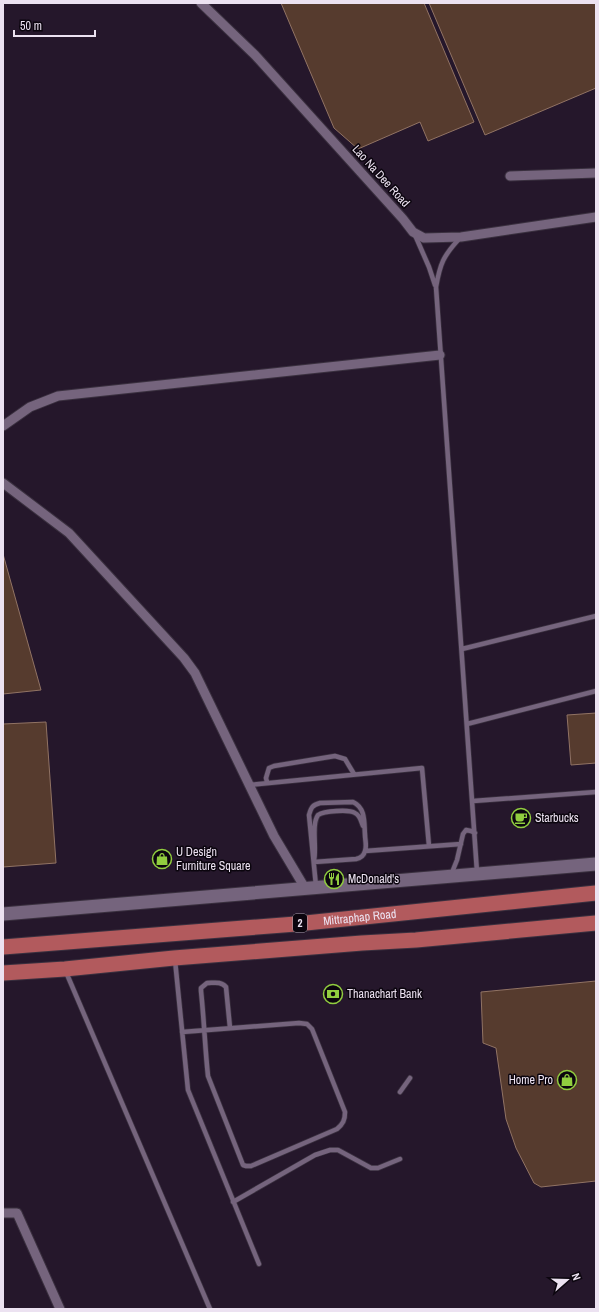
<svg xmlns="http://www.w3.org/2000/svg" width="599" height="1312" viewBox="0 0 599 1312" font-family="'Archivo Narrow',sans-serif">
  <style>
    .building { fill: #563b2e; stroke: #917364 }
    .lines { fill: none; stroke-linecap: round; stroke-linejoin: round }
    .lane-casing { stroke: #3a303f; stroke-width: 6 }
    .street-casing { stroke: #3a303f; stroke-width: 11 }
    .secondary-casing { stroke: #3a303f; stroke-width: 15 }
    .primary-casing { stroke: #3a303f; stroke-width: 17 }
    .lane { stroke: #75647d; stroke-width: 4.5 }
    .street { stroke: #75647d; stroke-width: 9 }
    .secondary { stroke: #75647d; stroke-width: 13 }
    .primary { stroke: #b25a5d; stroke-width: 15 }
    .labels { text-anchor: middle; stroke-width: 3; stroke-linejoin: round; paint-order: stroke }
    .shield { fill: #0b050e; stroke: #a8a0ad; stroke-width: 1 }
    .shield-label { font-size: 11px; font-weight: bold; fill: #ece2f1 }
    .street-label { font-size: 12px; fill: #ece2f1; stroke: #0b050e }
    .poi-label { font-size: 12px; fill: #ece2f1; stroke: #0b050e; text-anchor: start }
  </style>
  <rect width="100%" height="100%" fill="#25172b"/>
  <path class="building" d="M281,3H424L474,122L428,141L420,122L358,149L334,128Z
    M429,3H596V88L485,135Z
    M3,554L41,690L3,694Z
    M596,713V763L571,765L567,715Z
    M46,722L56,863L3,867V724Z
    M596,981V1181L541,1187L534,1183L516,1148L506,1119L496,1048L483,1043L481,992Z"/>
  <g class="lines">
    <g class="lane-casing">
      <path id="lane" d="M415,235L429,267L435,285
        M460,238C443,256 440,264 436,287L477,872
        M462,649L596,616
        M467,724L596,691
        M267,782L266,778L269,768L274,766L335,756L345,759L354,774
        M249,785L422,768L429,846
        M473,801L596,792
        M365,851L461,844
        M314,860C317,847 311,825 318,815C324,811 349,809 355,813C360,815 361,821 363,826
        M314,862L356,859C361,858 364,855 365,851C367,846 365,840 365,835C364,823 366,808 353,802L320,803C312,805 311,808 309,815L316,886
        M451,875L457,860L463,834L466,830L471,831L475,833
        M175,960L188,1090L259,1264
        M66,972L210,1309
        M182,1032C221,1029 260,1026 299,1023L307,1024L312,1029L345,1112C345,1120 343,1124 337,1129L251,1166H246L243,1165L208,1076C205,1048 204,1019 201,991V988L207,983C214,983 221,981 226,987L230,1028
        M400,1092L410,1078
        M233,1202L315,1155L330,1150H338L371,1168H378L400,1159"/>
    </g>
    <g class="street-casing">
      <path id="street" d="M201,3L255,55L403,219L413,232L424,238L461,237L596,217
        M510,176L596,173
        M3,426L30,407L58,396L440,355
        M3,483L69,533L184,658L195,673L274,836L305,888
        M3,1213H17L60,1309"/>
    </g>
    <g class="secondary-casing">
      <path id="secondary" d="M3,914L596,864"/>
    </g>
    <g class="primary-casing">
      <g id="primary">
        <path id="s1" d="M3,947L296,924L596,893"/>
        <path d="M3,973L65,969L174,958L362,943L416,940L596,923"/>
      </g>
    </g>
    <use href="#lane" class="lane"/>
    <use href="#street" class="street"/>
    <use href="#secondary" class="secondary"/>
    <use href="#primary" class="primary"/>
  </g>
  <defs>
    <g id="cafe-ring" transform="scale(1)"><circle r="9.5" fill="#0b050e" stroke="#91cd3f" stroke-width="1.5"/><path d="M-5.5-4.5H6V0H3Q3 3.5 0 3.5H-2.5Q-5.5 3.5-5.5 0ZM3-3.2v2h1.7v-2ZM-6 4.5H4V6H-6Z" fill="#91cd3f"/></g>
    <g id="shop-ring" transform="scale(1)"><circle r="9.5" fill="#0b050e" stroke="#91cd3f" stroke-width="1.5"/><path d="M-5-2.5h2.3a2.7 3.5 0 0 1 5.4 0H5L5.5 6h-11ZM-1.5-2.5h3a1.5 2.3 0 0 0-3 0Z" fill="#91cd3f"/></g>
    <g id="restaurant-ring" transform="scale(1)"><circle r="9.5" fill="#0b050e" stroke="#91cd3f" stroke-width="1.5"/><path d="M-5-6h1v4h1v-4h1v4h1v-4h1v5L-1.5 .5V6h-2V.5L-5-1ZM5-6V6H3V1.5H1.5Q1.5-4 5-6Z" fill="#91cd3f"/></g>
    <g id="bank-ring" transform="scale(1)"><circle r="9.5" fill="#0b050e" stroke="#91cd3f" stroke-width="1.5"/><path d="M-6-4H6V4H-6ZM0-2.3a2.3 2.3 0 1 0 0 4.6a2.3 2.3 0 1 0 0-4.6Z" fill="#91cd3f"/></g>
  </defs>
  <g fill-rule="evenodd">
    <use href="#cafe-ring" x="521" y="818"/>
    <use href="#shop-ring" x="162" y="859"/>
    <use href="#restaurant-ring" x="334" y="879"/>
    <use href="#bank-ring" x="333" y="994"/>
    <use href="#shop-ring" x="567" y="1080"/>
  </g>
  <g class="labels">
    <rect class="shield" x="293" y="914" width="14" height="18" rx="3"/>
    <g class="shield-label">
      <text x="300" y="927">2</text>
    </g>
    <g class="street-label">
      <text transform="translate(381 176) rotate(48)" y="4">Lao Na Dee Road</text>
      <text dy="4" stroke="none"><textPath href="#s1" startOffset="358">Mittraphap Road</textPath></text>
    </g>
    <g class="poi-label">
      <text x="535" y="822">Starbucks</text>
      <text x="176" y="856">U Design<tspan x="176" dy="14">Furniture Square</tspan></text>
      <text x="348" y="883">McDonald's</text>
      <text x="347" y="998">Thanachart Bank</text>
      <text x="553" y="1084" text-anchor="end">Home Pro</text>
    </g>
  </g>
  <rect width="599" height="1312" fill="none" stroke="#ece2f1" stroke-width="8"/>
  <g transform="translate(567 1280) rotate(70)" stroke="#0b050e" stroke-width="3" paint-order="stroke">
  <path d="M0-3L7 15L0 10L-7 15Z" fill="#ece2f1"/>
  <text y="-6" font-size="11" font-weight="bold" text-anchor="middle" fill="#ece2f1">N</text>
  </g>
  <path d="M14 30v6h81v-6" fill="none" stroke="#ece2f1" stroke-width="2"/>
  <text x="20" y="30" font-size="12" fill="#ece2f1" stroke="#0b050e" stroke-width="3" paint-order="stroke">50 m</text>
</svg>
